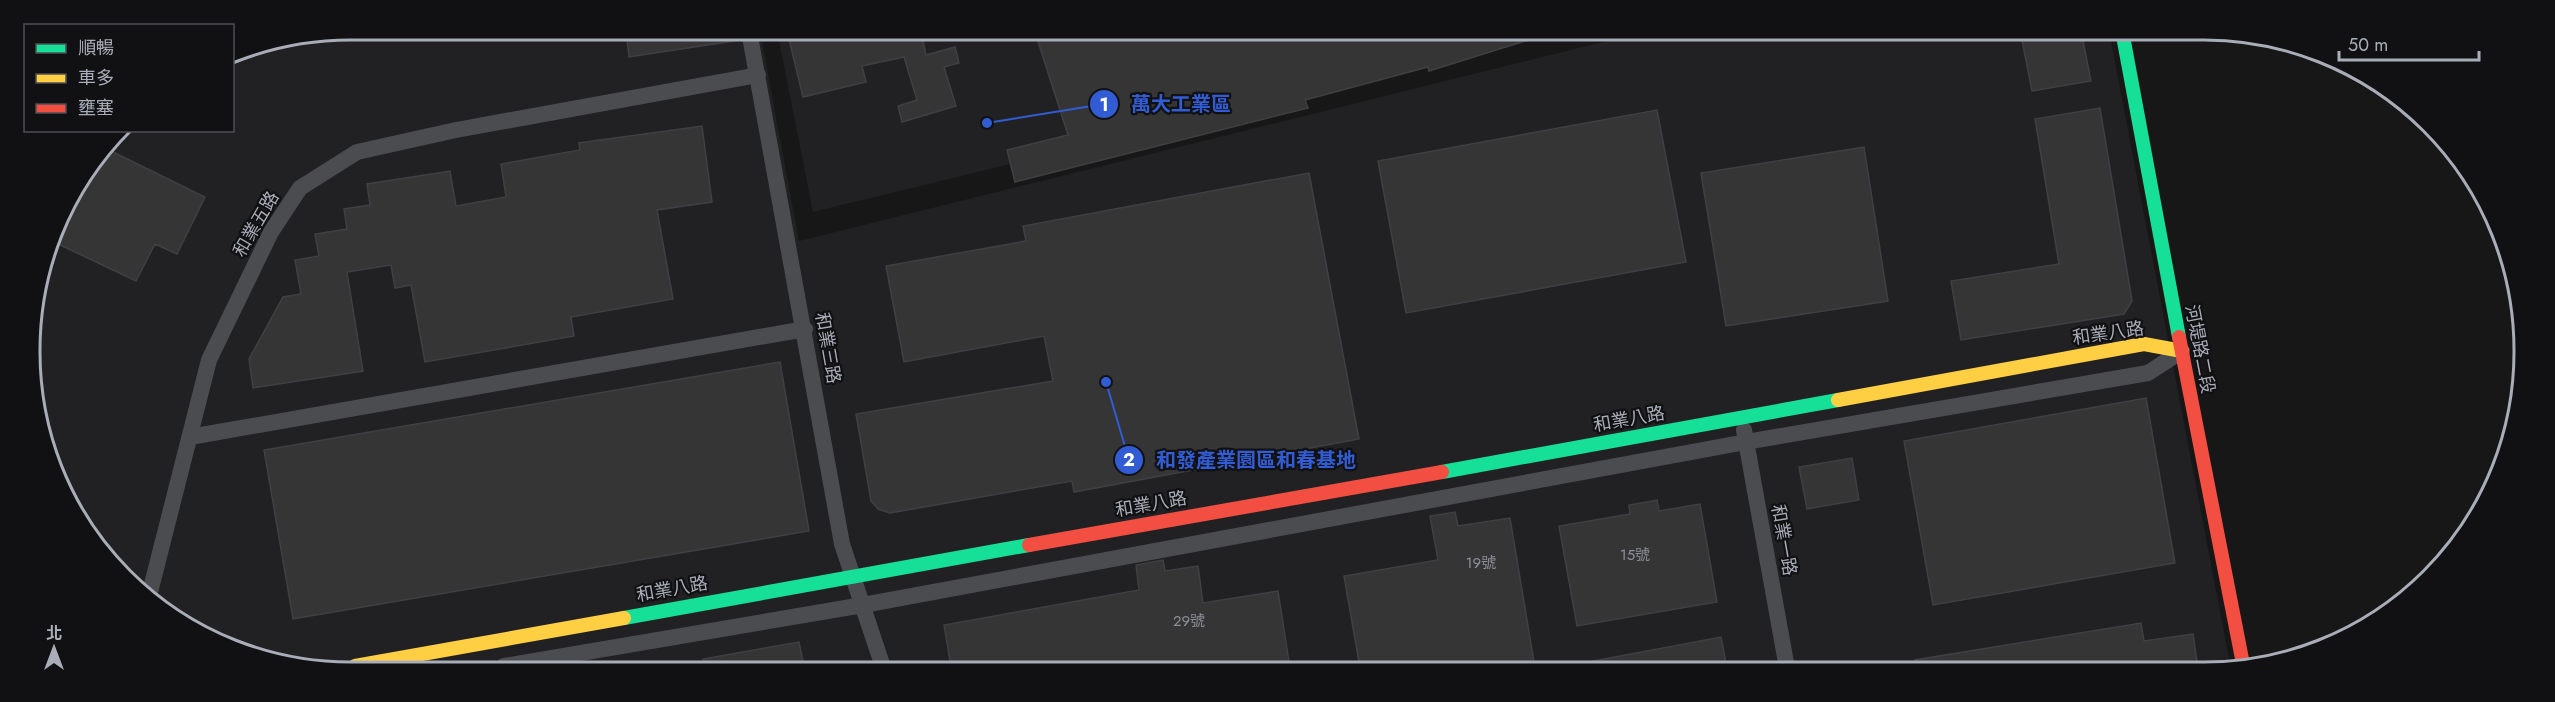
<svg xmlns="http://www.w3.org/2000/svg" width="2555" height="702" viewBox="0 0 2555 702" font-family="Jost,'Noto Sans TC',sans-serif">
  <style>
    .built { fill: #212123 }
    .building { fill: #353536; stroke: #3f4043; stroke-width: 1.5 }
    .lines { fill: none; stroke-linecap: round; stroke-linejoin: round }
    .street { stroke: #4b4c50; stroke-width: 16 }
    .fast { stroke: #16e098; stroke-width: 14 }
    .slow { stroke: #ffcf43; stroke-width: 14 }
    .jam { stroke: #f24e42; stroke-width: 14 }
    .labels { text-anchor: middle; stroke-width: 4.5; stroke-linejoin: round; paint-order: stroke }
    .number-label { font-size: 15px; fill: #8b8f98 }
    .street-label { font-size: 18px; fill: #a8adb8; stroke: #111113 }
    .rim { fill: none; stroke: #a8adb8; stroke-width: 3 }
    .leader { fill: none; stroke: #325cd3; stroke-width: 2 }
    .callout-dot { fill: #325cd3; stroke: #111113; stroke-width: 2 }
    .mark-label { font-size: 18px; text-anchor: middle; font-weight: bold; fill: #fff }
    .callout-label { font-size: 20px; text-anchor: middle; font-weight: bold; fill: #325cd3; stroke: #111113; stroke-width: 4.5; stroke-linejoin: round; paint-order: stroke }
  </style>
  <rect width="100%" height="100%" fill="#171717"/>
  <path class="built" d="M351,30L760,31L799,241L1635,34L2110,36L2231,669L289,666L173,618L96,546L41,434L31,330L63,209L123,131L232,130L233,54Z
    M777,31L1545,34L813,212Z"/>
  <path class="building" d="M626,31H739L740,40L629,57Z
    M787,31L921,32L926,55L955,47L959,63L944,67L956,106L902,122L898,106L917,100L904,57L862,66L866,82L803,97Z
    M1035,32L1537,34L1538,37L1429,71L1428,67L1305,100L1308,108L1015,182L1007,150L1068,135Z
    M2021,35L2082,36L2091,81L2032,91Z
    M2100,108L2132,301L2124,314L1961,340L1951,281L2059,264L2035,119Z
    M1657,110L1686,262L1406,313L1378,161Z
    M702,126L712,202L657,210L673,299L571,317L574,336L425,362L411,285L395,288L391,265L347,272L363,371L253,388L249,359L283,297L301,294L295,260L319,256L315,234L347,229L344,209L370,205L367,184L450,171L456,206L506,197L501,164L580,150L579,143Z
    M1864,147L1888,301L1726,326L1701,173Z
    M109,150L205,197L177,254L155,244L136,281L54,242L63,209Z
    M1309,173L1359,439L1074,492L1072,481L890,513L878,509L871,501L856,414L1053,381L1044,336L904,362L886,266L1026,241L1023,226Z
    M780,362L809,531L293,619L264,450Z
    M2146,398L2175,563L1933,605L1904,441Z
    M1852,458L1859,500L1807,509L1799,467Z
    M1657,500L1659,511L1700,504L1717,602L1577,626L1559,526L1630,514L1629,505Z
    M1455,512L1458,526L1510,518L1535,668H1498L1497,662L1463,668H1360L1344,576L1438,560L1430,516Z
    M1163,560L1165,571L1198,566L1203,603L1278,591L1290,668L951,667L944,625L1139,590L1136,565Z
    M2141,623L2144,641L2193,634L2198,669H1916L1915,660Z
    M1721,637L1727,668H1594L1593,661Z
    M799,642L804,667H704L703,659Z"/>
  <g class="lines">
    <path class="street" d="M749,31L842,544L883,667
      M1744,430L1787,668
      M190,437L805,329
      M149,596L209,360L271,232L300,188L357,152L456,130L758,75
      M504,666L863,605L1746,442L2148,373L2182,351"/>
    <path class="fast" d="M2123,36L2179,337
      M1442,472L1838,400
      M624,618L1029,545"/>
    <path class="slow" d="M1838,400L2144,344L2182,351
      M355,666L624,618"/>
    <path class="jam" d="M2179,337L2244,669
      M1029,545L1442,472"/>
  </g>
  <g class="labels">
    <g class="number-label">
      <text x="1635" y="560">15號</text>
      <text x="1481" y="568">19號</text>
      <text x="1189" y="626">29號</text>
    </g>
    <g class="street-label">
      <text transform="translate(256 224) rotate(-60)" y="6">和業五路</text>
      <text transform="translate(2108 333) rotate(-8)" y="6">和業八路</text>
      <text transform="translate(828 348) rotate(80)" y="6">和業三路</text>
      <text transform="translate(2200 349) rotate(79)" y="6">河堤路二段</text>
      <text transform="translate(1629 419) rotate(-10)" y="6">和業八路</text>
      <text transform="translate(1151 504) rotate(-10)" y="6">和業八路</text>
      <text transform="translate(1784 540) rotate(80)" y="6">和業一路</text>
      <text transform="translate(672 589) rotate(-10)" y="6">和業八路</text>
    </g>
  </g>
  <path d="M0 0H2555V702H0ZM350 40H2204A310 310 0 0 1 2514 350V352A310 310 0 0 1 2204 662H350A310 310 0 0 1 40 352V350A310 310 0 0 1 350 40Z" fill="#111113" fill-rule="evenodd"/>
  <path class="rim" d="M350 40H2204A310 310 0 0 1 2514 350V352A310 310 0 0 1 2204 662H350A310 310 0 0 1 40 352V350A310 310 0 0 1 350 40Z"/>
  <path class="leader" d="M987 123L1104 104M1106 382L1129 460"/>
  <g class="callout-dot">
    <circle cx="987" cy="123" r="6"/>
    <circle cx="1106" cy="382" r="6"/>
    <circle cx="1104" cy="104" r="15"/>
    <circle cx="1129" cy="460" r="15"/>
  </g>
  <g class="mark-label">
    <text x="1104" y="111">1</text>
    <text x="1129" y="466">2</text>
  </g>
  <g class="callout-label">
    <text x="1181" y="111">萬大工業區</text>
    <text x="1256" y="467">和發產業園區和春基地</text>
  </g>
  <rect x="24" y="24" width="210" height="108" fill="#111113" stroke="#4d4f55" stroke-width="1.5"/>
  <rect x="36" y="44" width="30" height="9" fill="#16e098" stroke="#4d4f55" stroke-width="1.5"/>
  <text x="78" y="54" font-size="18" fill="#a8adb8">順暢</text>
  <rect x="36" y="74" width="30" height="9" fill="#ffcf43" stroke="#4d4f55" stroke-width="1.5"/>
  <text x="78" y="84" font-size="18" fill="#a8adb8">車多</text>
  <rect x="36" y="104" width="30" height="9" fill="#f24e42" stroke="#4d4f55" stroke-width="1.5"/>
  <text x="78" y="114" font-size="18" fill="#a8adb8">壅塞</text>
  <g transform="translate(54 648)" stroke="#111113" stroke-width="4.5" paint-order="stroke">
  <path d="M0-4.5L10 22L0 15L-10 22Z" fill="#a8adb8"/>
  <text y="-9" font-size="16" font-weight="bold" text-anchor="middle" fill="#a8adb8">北</text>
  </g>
  <path d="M2339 51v9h140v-9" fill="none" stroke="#a8adb8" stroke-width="3"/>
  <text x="2348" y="51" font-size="18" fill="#a8adb8" stroke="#111113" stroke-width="4.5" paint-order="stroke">50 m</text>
</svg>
